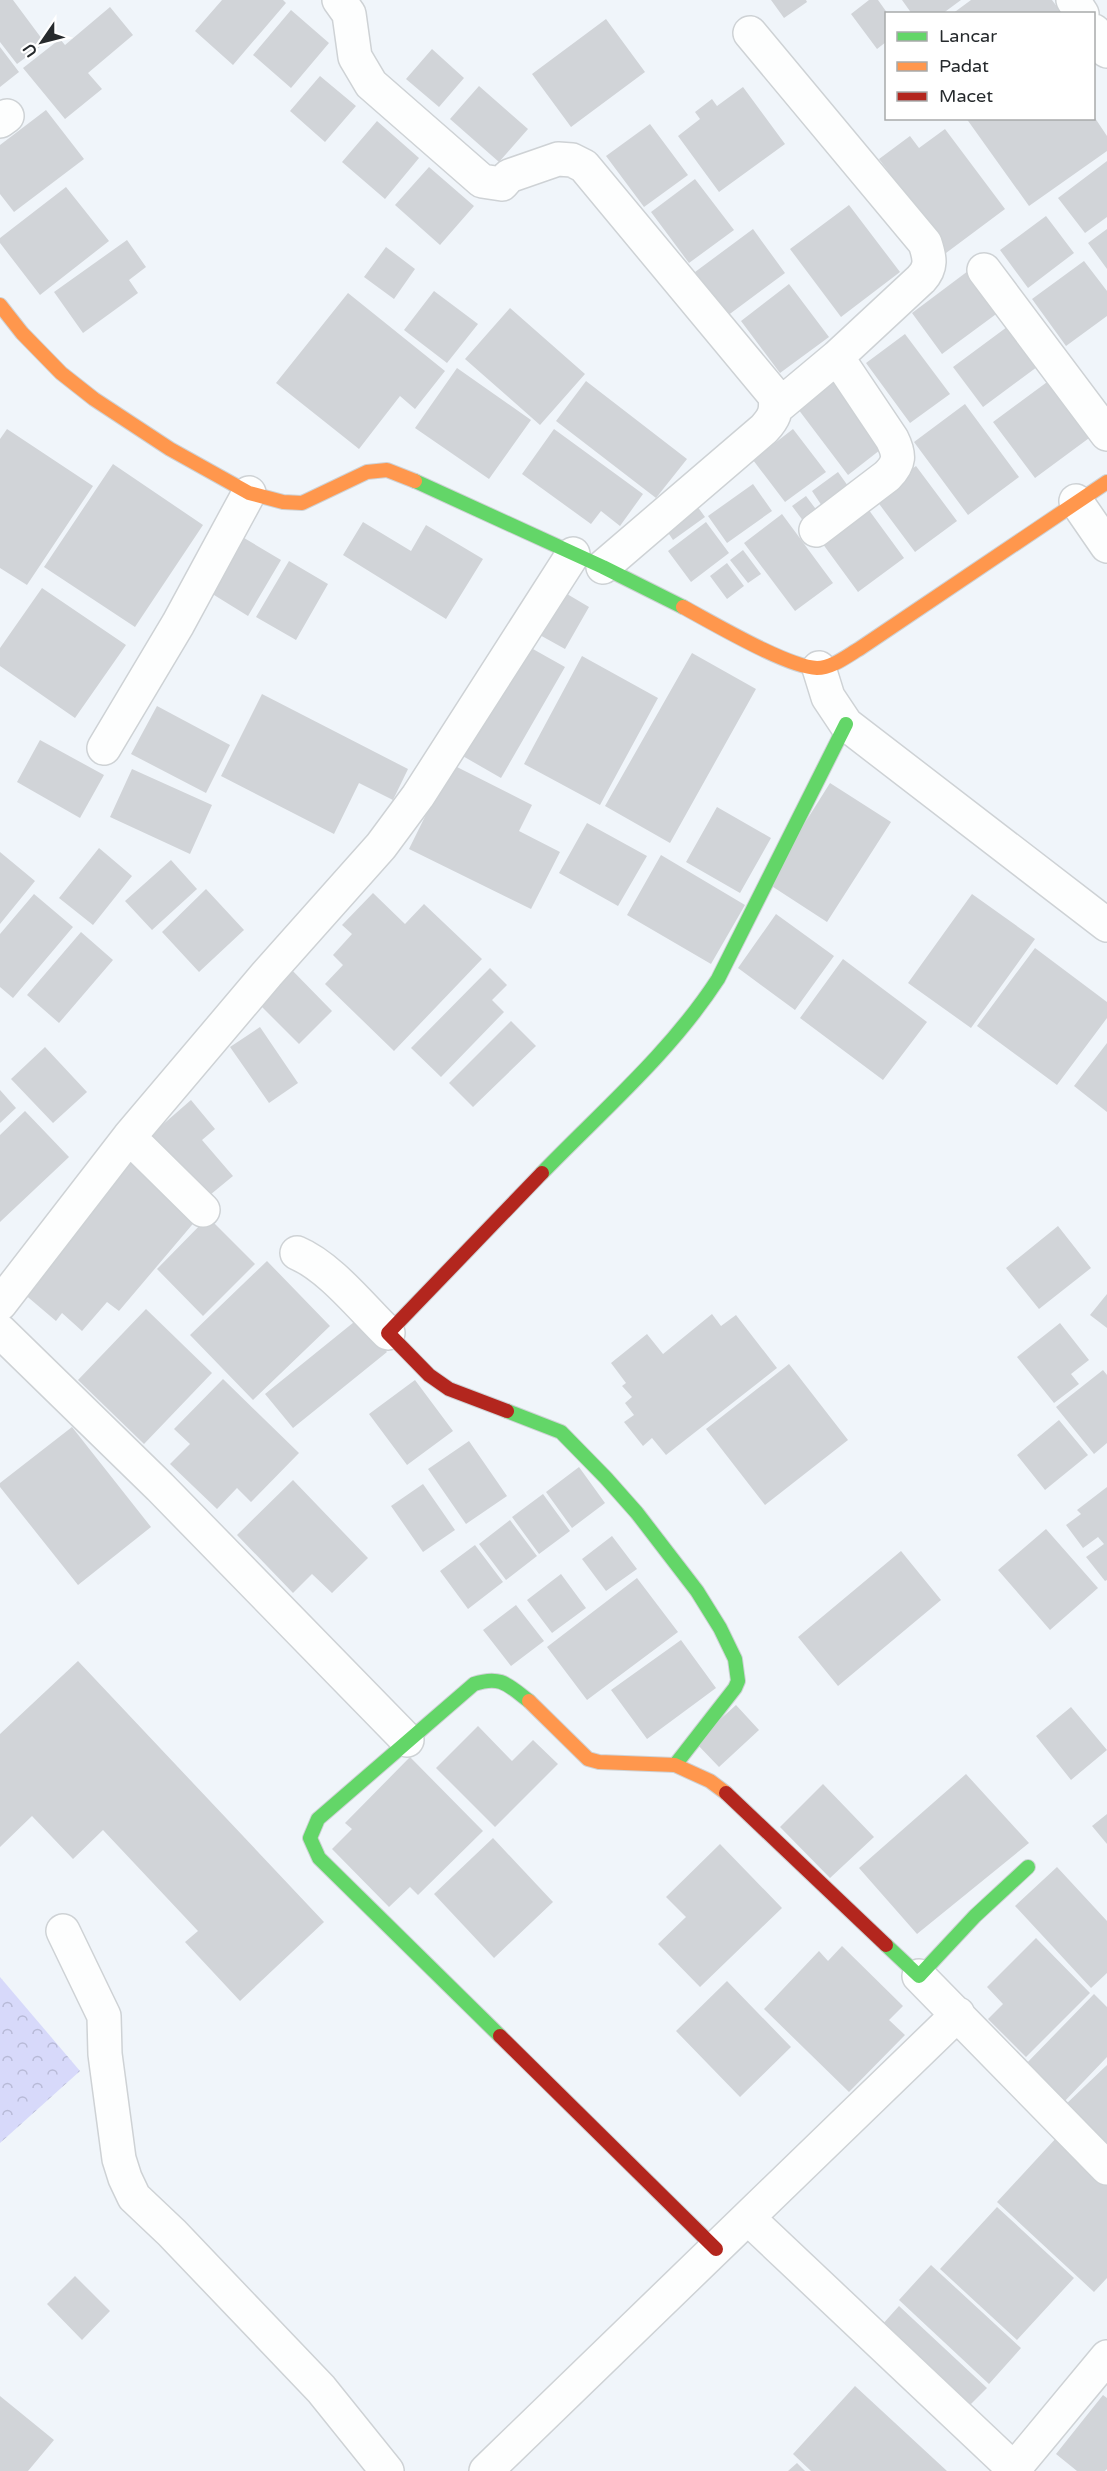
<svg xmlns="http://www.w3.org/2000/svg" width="1107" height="2471" viewBox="0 0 1107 2471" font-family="'Varela Round',sans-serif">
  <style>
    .park { fill: url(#park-crowns) }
    .building { fill: #d1d4d8 }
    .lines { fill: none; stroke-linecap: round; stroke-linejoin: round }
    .street-casing { stroke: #ced2d5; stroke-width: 36 }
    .fast-casing { stroke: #ced2d5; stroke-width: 16 }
    .slow-casing { stroke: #ced2d5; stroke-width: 16 }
    .jam-casing { stroke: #ced2d5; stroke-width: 16 }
    .street { stroke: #fdfefe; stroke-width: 33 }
    .fast { stroke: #63d668; stroke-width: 14 }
    .slow { stroke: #ff974d; stroke-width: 14 }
    .jam { stroke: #b3261e; stroke-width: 14 }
  </style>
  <defs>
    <pattern id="park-crowns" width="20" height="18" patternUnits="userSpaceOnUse" patternTransform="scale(1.5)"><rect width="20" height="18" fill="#d7d9fa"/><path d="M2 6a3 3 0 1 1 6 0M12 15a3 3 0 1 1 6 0" fill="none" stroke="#b8bad7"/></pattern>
  </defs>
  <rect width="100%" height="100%" fill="#f0f5fa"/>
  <path class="park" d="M0,1977L80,2071L0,2143Z"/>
  <path class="building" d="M0,0H13L45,43L17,64L0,42Z
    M222,0H283L286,3L233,65L195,31Z
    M771,0H806L807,2L784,18Z
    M869,0H878L888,14H886V42L877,49L851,14Z
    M902,0H961L942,14H912Z
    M971,0H1052L1061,12L952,14Z
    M110,7L133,35L88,73L102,89L65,119L23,68L60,39L65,45Z
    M291,10L329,43L291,88L253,55Z
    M606,19L645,72L571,127L532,74Z
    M0,47L19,72L0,87Z
    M432,49L464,78L439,107L406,79Z
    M320,76L356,106L325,142L290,111Z
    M479,86L528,129L499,162L450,119Z
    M743,87L785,144L719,192L678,136L700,119L695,112L712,99L717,106Z
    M46,110L84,159L14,212L0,194V145Z
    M966,118H1095L1107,136V151L1029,206Z
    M377,121L419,158L385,199L342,162Z
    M650,124L688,175L644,207L606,156Z
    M945,129L1005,209L946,253L886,173L888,171L879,159L910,136L919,148Z
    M1107,161V217L1085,233L1058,198Z
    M429,167L474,206L440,245L395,205Z
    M695,179L734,230L689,263L651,212Z
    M66,187L109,241L40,295L0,243V238Z
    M849,205L900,272L841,317L790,249Z
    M1046,216L1074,253L1028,288L1000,250Z
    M753,229L785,273L723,319L691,275Z
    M1107,229V269L1088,243Z
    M127,240L146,267L129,280L138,293L83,333L54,292Z
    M386,247L415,269L394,299L364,277Z
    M1084,261L1107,291V316L1066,346L1032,299Z
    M972,268L1003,309L942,354L912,313Z
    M789,284L829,337L780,373L741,321Z
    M434,291L478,324L447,363L404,330Z
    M348,293L445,371L415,409L400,396L359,449L276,383Z
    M510,308L585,374L540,425L465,359Z
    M1007,327L1037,367L983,407L953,367Z
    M905,334L950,394L910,423L866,363Z
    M457,368L531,420L489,479L415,428Z
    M838,374L889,443L848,475L795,405Z
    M1058,374L1100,430L1035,478L993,422Z
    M586,381L687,459L656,498L556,421Z
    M965,404L1019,477L968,515L914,442Z
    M7,429L93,486L27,585L0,568V439Z
    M554,429L643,494L620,526L601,511L591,524L522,474Z
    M793,429L826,472L785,502L753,460Z
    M113,464L203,525L135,627L44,567Z
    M916,466L957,521L915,552L874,497Z
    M838,472L848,486L822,506L812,491Z
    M753,484L772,511L727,543L708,516Z
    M806,496L818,512L804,522L792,506Z
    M692,499L705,517L673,540L661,522Z
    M863,502L904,558L858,592L817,536Z
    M782,514L833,583L795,611L744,543Z
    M363,522L411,551L426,525L483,559L446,619L343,555Z
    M706,522L729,553L691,582L668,551Z
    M239,535L281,560L248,616L206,590Z
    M743,550L761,574L748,583L730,560Z
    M289,561L328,584L296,640L256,617Z
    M727,563L744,586L727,599L710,576Z
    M42,588L126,645L75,718L0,666V648Z
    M562,591L589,607L565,649L538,634Z
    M524,644L565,667L501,778L461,755Z
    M692,653L756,689L670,843L605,806Z
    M582,656L658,698L600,805L524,764Z
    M262,694L408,769L393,800L359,783L334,834L221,776Z
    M157,706L230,745L206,793L131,754Z
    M40,740L104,775L80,818L17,782Z
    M451,764L532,805L519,831L560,852L531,909L409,849Z
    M132,769L212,805L190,854L110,817Z
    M830,783L891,822L827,922L767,883Z
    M717,807L771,838L740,893L686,862Z
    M587,823L647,856L618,906L559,873Z
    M99,848L132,876L93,925L59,898Z
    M0,852L35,881L0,924Z
    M661,855L745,905L711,964L627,915Z
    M171,860L197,889L152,930L125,901Z
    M206,889L244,930L199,972L162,932Z
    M373,893L405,924L424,904L482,959L394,1051L325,984L343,965L333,955L352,934L342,925Z
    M34,894L73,927L13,998L0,987V934Z
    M972,894L1035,939L971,1028L908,983Z
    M776,914L834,956L795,1010L738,968Z
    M81,932L113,960L59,1023L27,995Z
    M1035,948L1107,1002V1018L1057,1085L977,1026Z
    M843,959L927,1022L883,1080L800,1018Z
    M287,965L332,1011L299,1044L254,999Z
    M490,968L507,985L492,1000L504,1012L441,1077L411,1048Z
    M511,1021L536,1046L473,1107L449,1083Z
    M260,1027L298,1083L269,1103L230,1047Z
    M1107,1043V1112L1074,1086Z
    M45,1047L87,1092L53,1123L11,1079Z
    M0,1090L16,1108L0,1123Z
    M191,1100L215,1129L202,1140L233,1176L199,1204L145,1140Z
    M25,1111L69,1157L0,1222V1135Z
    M124,1157L197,1219L119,1311L107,1302L82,1331L62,1313L56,1321L16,1287Z
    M208,1217L255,1264L203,1316L157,1269Z
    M1058,1226L1091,1268L1039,1309L1006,1268Z
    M267,1261L330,1326L253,1400L190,1335Z
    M1107,1294V1328L1090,1315Z
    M146,1309L212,1373L144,1444L78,1380Z
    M712,1314L721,1326L736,1315L777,1368L666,1455L652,1438L643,1446L624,1422L634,1415L625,1403L632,1397L622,1386L626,1383L611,1363L647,1334L663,1354Z
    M359,1318L387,1352L293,1428L265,1394Z
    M1060,1323L1089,1360L1071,1374L1079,1384L1054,1403L1017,1357Z
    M789,1364L848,1440L765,1505L706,1429Z
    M1103,1370L1107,1375V1443L1094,1454L1056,1407Z
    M223,1379L299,1453L251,1502L237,1488L217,1509L170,1464L190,1444L174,1429Z
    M415,1380L453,1431L407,1465L369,1414Z
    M1059,1420L1088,1455L1045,1490L1017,1455Z
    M72,1427L151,1527L78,1585L0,1487V1483Z
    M469,1441L507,1496L466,1524L428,1469Z
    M579,1467L605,1503L572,1528L546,1492Z
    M293,1480L368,1558L332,1593L312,1574L293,1593L237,1535Z
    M423,1484L455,1530L423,1552L391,1506Z
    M1107,1487V1580L1105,1581L1086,1557L1104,1544L1098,1537L1083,1548L1066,1525L1081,1514L1077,1510Z
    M543,1494L570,1531L539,1554L512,1517Z
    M510,1520L537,1556L506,1580L479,1544Z
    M1046,1529L1098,1588L1050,1630L998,1570Z
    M612,1536L637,1569L606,1591L582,1559Z
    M475,1545L503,1582L468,1609L440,1571Z
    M901,1551L941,1600L838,1686L798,1637Z
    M561,1574L586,1608L552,1633L527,1600Z
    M637,1578L678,1632L587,1700L547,1647Z
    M516,1605L544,1641L511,1666L483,1630Z
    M681,1640L716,1688L647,1739L611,1690Z
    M78,1661L324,1922L240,2001L185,1942L198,1931L103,1830L73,1859L32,1816L0,1847V1734Z
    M736,1705L759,1730L719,1767L695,1742Z
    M1071,1707L1107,1750L1071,1780L1036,1736Z
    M478,1726L512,1761L533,1740L558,1764L495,1827L436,1768Z
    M410,1757L483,1831L418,1895L410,1887L389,1907L332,1849L352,1829L345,1823Z
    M966,1774L1029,1843L917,1934L859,1868Z
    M823,1784L874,1837L830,1878L780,1827Z
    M1107,1814V1844L1092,1826Z
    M493,1838L553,1902L494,1958L434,1894Z
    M720,1844L782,1908L700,1987L658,1944L686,1917L666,1897Z
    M1057,1867L1107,1921V1973L1091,1988L1015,1906Z
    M1036,1938L1090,1993L1026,2057L988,2019L1003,2004L987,1987Z
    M842,1946L903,2006L889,2020L905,2035L849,2092L764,2009L819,1951L828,1961Z
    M727,1981L791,2047L740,2097L676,2031Z
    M1094,1994L1107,2007V2057L1061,2105L1022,2068Z
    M1107,2065V2150L1064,2106Z
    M1058,2136L1107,2182V2278L1094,2292L997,2202Z
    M997,2207L1074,2278L1017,2340L940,2269Z
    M931,2265L1021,2348L989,2384L899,2300Z
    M75,2276L110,2311L82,2340L47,2304Z
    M899,2306L987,2388L968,2407L881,2326Z
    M855,2386L947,2471H811L793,2454Z
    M1103,2395L1107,2398V2469L1105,2471H1077L1056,2454Z
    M0,2396L54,2440L28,2471H0Z
    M797,2463L805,2471H788Z"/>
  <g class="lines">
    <g class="street-casing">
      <path id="street" d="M339,0L349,14L355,57L371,84L482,181L502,184L509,176L558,159L572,160L584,166L775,396C777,412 774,418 764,429L603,567
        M1073,0L1082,14
        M1094,31L1107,51
        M750,33L925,243C930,258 932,267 921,279L837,357L776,408
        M0,121L7,116
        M984,270L1107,434
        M1076,501L1107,546
        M816,530L887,476C900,463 900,455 892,439L837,357
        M819,668L828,697L846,724L1107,925
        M104,748L178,624L249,493
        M129,1137L267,974L381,846L418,796L573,554
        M297,1253C330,1267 362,1308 388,1333
        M0,1304L129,1137L203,1210
        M0,1331L160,1487L407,1740
        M63,1931L104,2016L105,2054L119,2159L125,2178L134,2197L172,2233L321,2389L387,2471
        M919,1976L1107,2168
        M748,2218L1016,2471
        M1014,2469L1107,2357
        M486,2471L958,2014"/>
    </g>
    <g class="fast-casing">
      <path id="fast" d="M415,481L603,567L683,607
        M542,1173C602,1111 670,1053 718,979L846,724
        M507,1411L561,1432L606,1478L637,1513L697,1591L720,1628L735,1659L738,1681L735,1688L675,1765
        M886,1945L919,1976L975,1916L1028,1867
        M500,2036L319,1858L310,1838L318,1819L474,1684C501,1675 508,1685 529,1701"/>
    </g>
    <g class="slow-casing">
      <path id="slow" d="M0,305L22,333L61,373L94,399L170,449L249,493L283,502L302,503L367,472L387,470L415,481
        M683,607C713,623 787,667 817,668C832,668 847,656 859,649L1107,482
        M529,1701L588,1759L599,1762L675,1765L710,1781L726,1793"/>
    </g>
    <g class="jam-casing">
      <path id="jam" d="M507,1411L449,1389L429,1375L388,1333L542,1173
        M726,1793L886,1945
        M500,2036L716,2249"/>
    </g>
    <use href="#street" class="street"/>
    <use href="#fast" class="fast"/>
    <use href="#slow" class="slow"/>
    <use href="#jam" class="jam"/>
  </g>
  <rect x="885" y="12" width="210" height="108" fill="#ffffff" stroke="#a8aaab" stroke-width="1.5"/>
  <rect x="897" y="32" width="30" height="9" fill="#63d668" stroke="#a8aaab" stroke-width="1.5"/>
  <text x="939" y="42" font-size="18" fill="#262a2d">Lancar</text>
  <rect x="897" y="62" width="30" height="9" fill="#ff974d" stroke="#a8aaab" stroke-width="1.5"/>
  <text x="939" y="72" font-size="18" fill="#262a2d">Padat</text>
  <rect x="897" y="92" width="30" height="9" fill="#b3261e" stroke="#a8aaab" stroke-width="1.5"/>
  <text x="939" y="102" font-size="18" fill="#262a2d">Macet</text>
  <g transform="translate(42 42) rotate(235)" stroke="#ffffff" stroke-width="4.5" paint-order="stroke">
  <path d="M0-4.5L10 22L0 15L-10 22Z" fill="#262a2d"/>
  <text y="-9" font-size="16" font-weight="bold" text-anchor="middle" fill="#262a2d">U</text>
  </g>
</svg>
